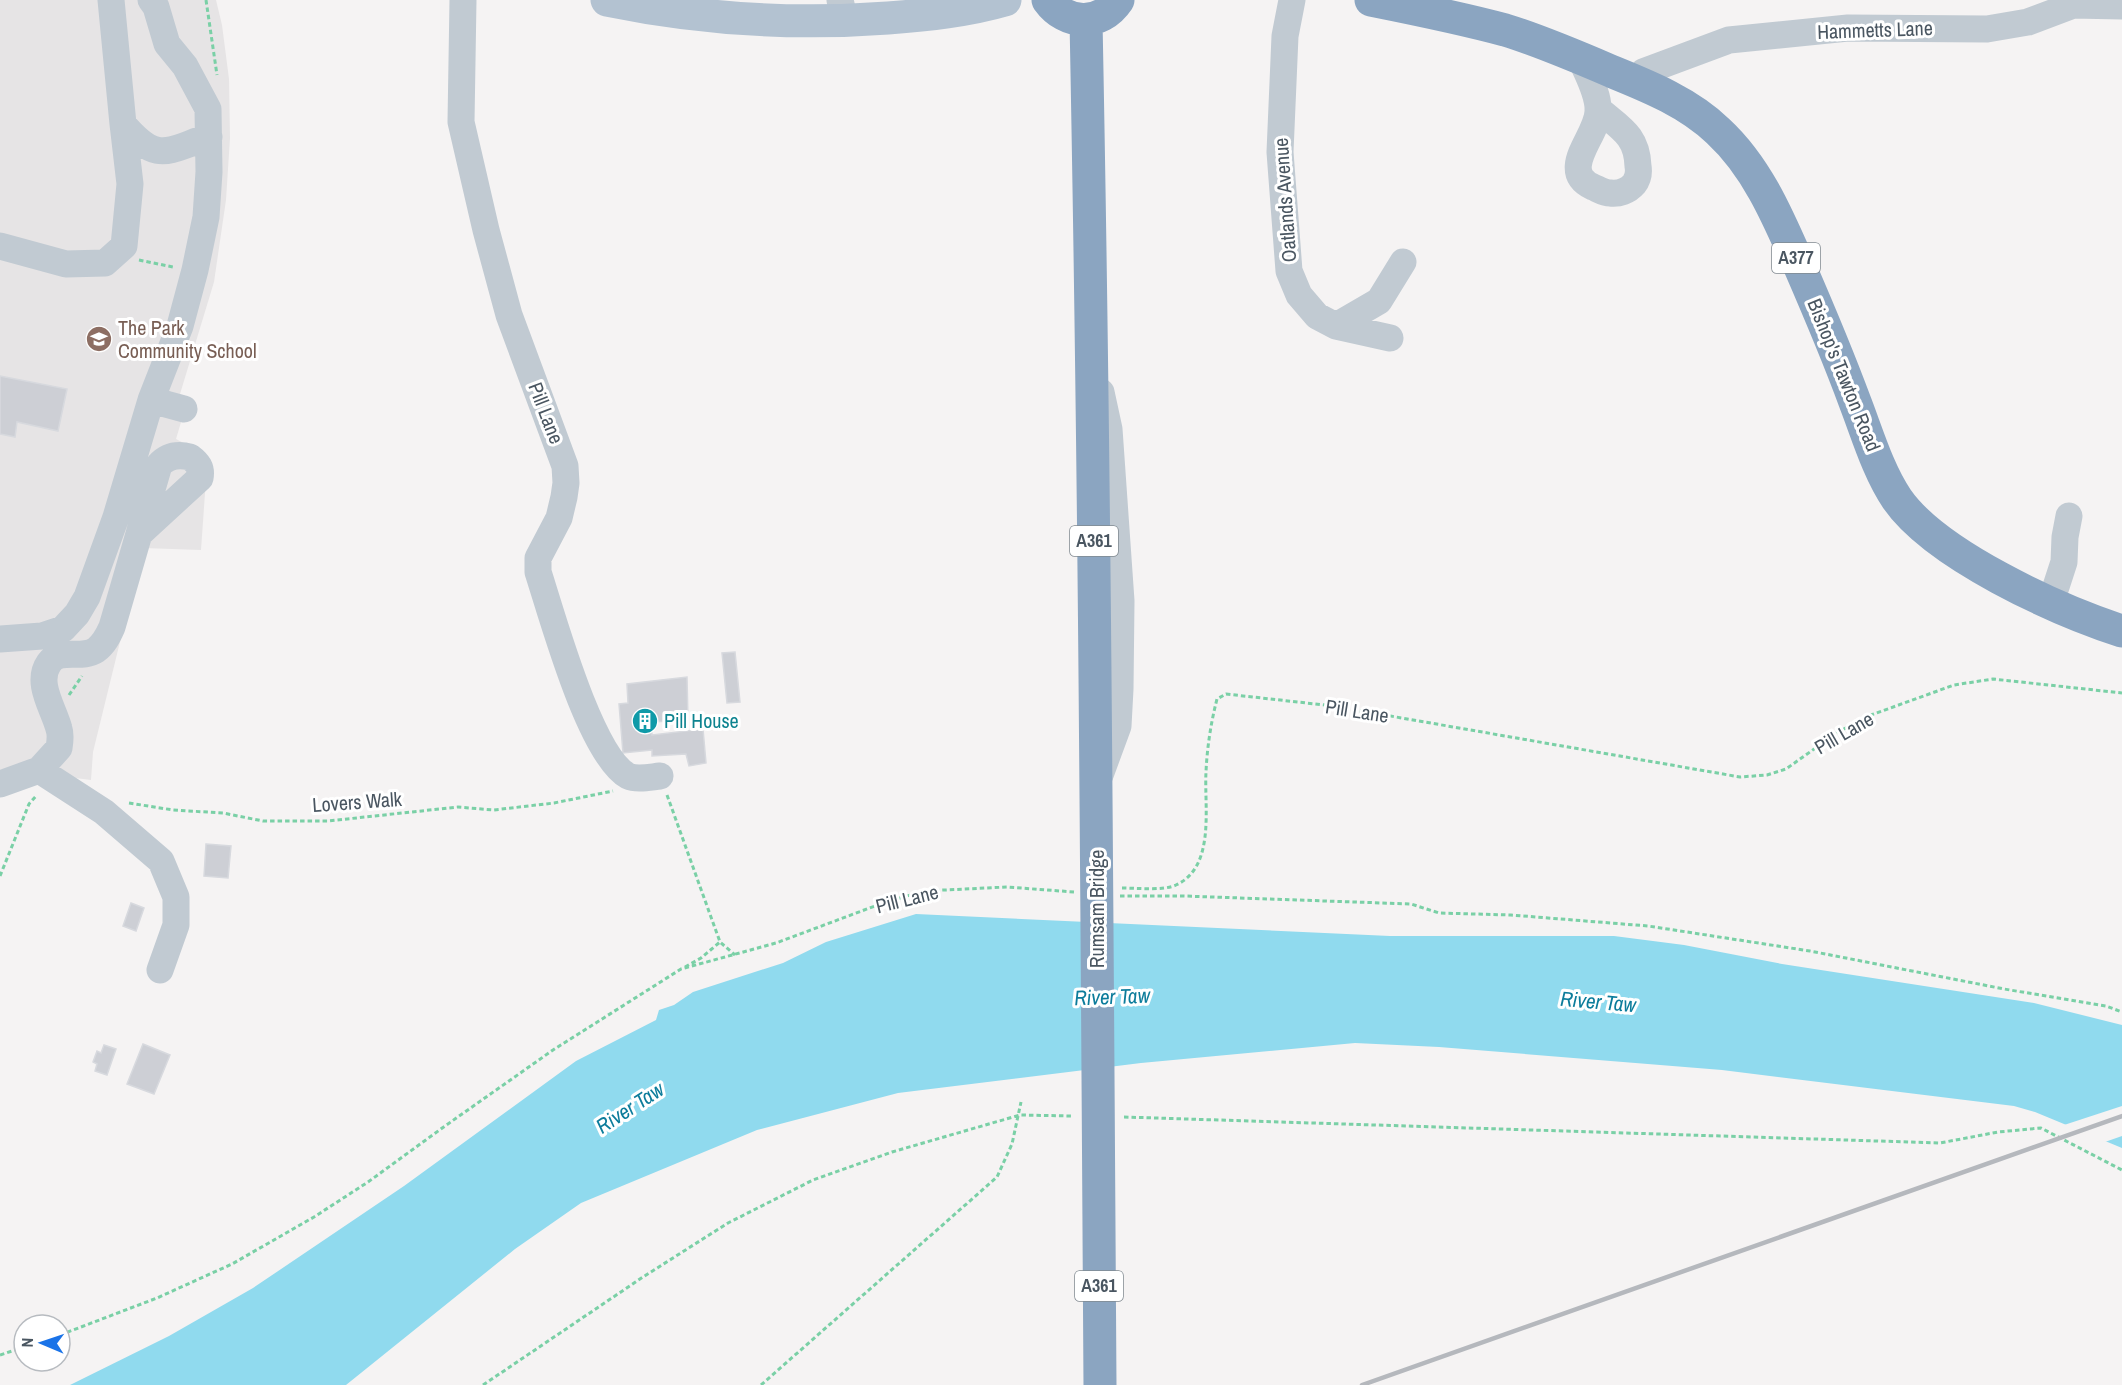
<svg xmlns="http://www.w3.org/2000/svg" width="2122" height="1385" viewBox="0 0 2122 1385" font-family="'Archivo Narrow',sans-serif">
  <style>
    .education { fill: #e6e4e5 }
    .water { fill: #90daee }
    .pier { fill: #f5f3f3 }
    .building { fill: #cdcfd5; stroke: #d7d9de; stroke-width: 1.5 }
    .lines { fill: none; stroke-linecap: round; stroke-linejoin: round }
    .path { stroke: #7ad0a6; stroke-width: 3; stroke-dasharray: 4.5 3; stroke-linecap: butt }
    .minor { stroke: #c1cad2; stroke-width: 27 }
    .major { stroke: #b3c2d1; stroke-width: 33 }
    .highway { stroke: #8ba5c1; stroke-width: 33 }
    .rail { stroke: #b5b8bd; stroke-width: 4.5 }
    .labels { text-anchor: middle; stroke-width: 6; stroke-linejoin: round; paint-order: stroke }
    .shield { fill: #fff; stroke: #808990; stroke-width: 1.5 }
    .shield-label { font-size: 18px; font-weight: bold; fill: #4a5661 }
    .street-label { font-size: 20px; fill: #4a5661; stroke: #fff }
    .education-label { font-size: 20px; fill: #785e54; stroke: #fff; text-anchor: start }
    .culture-label { font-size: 20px; fill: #0d838f; stroke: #fff; text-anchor: start }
    .water-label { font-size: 21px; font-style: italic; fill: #0c7c9b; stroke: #fff }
  </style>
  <rect width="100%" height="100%" fill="#f5f3f3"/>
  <path class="education" d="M0,0H216L222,25L229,79L230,138L226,200L214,282L180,394L187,402L176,439L199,451L207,465L201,550L143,548L93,752L91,780L3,769L0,770Z"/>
  <path class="water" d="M916,914L1390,936H1614L1684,945L1782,964L2034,1003L2122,1025V1148L2035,1112L2014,1106L1722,1070L1439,1047L1355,1043L1141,1063L898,1093L757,1130L581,1203L515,1249L346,1385H70L169,1336L253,1288L404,1186L576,1061L656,1020L659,1010L674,1005L693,992L783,963L826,942Z"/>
  <path class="pier" d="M2122,1106V1136L2102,1143L2061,1126Z"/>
  <path class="building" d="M0,376L67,389L58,431L17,422L15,437L0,434Z
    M735,652L740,702L727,703L722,653Z
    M687,677L688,720L651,722L652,735L703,729L706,763L689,766L686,754L652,756V750L623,753L619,704L628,703L627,684Z
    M206,844L231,846L228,878L204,876Z
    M131,903L144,908L136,931L123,926Z
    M143,1044L170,1055L154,1094L127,1084Z
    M104,1045L116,1049L107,1075L95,1071L97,1064L93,1062L97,1051L101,1053Z"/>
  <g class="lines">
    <path class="path" d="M206,0L217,75
      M139,260L173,267
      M69,695L82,676
      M667,795L720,942L735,955
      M129,803L173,810L223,813L263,821H328L458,807L494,810L554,803L613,791
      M0,876L29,804L36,796
      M1122,888C1136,888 1164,891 1176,885C1216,867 1204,806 1206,772C1207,748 1211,722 1217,699L1226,694L1333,706L1740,777L1767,775L1786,769L1838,732L1871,715L1954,685L1993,679L2122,693
      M1120,896H1184L1411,904L1439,913L1511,915L1648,926L1810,951L2004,989L2106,1006L2122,1012
      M685,967L701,958L720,942
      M1124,1117L1940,1143L1998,1132L2041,1128L2122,1170
      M60,1335L157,1298L232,1264L314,1217L368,1182L445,1126L553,1050L681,969L776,943L883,903L924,891L1007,887L1074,892
      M0,1355L24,1347
      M483,1385L643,1277L728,1223L813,1180L892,1152L1020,1115L1072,1116
      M761,1385L997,1177L1012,1144L1021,1102"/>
    <path class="minor" d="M111,0L123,124C158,165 167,150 209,137
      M463,0L461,122L486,230L509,315L565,466L566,483L564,497L559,518L538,558V572C552,615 590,755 628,776C637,780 650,777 660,776
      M840,0L845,21
      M1292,0L1285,36L1280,152L1289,271L1299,295L1317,316L1336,326L1390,338
      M1581,59C1587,74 1599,94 1598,111C1598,136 1557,170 1593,187C1598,189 1604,193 1610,193C1619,194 1628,191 1634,184C1638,179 1639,172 1638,166C1637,135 1620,128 1598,109
      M1637,81L1643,72L1729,40L1848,28L1987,29L2028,22L2073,5L2122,6
      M0,246L66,264L105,263L124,246L130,184L123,124
      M1336,326L1379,301L1403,262
      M151,400L184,409
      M2051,602L2064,562L2065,537L2069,516
      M0,639L42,636L63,629L77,614L87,597L116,517L151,400L180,326L195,270L206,217L209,172L208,109L185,66L167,44L156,7L151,0
      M39,770L59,748C60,742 61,735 59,729C54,709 35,683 49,663C60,647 81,660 96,650C104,644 108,636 112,627L159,465C167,456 178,454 190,457C198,463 202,468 200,478L139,534
      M39,770L104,812L161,861L176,897V925L160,970
      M1100,775L1118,726L1120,689L1121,601L1109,429L1101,392
      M0,784L39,770"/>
    <path class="major" d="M607,0C699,19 794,25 888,18C928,15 967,11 1005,0"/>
    <path class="highway" d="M1048,0C1066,25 1100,27 1118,0
      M1371,0C1416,9 1461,18 1505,30C1541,41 1578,57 1613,72C1650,87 1689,103 1718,131C1757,167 1778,217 1799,265C1819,311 1838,356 1855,402C1867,433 1878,471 1897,499C1936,555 2057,610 2122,631
      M1086,20C1095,475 1097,930 1100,1385"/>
    <path class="rail" d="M1362,1385L2122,1116"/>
  </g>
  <defs>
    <g id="school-disc" transform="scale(1.35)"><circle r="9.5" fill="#8d6e63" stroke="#fff"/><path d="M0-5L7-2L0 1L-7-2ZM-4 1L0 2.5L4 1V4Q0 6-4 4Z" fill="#fff"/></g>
    <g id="building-disc" transform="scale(1.35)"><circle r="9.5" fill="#0f9aa8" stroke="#fff"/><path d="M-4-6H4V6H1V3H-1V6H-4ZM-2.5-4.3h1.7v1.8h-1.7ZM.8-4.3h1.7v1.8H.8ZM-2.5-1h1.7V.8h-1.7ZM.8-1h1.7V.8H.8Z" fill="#fff"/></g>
  </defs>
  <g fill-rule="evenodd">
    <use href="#school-disc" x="99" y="339"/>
    <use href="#building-disc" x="645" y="721"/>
  </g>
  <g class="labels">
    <g class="shield">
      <rect x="1772" y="243" width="48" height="30" rx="4.5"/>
      <rect x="1070" y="526" width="48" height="30" rx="4.5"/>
      <rect x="1075" y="1271" width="48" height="30" rx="4.5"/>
    </g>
    <g class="shield-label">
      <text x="1796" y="264">A377</text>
      <text x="1094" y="547">A361</text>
      <text x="1099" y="1292">A361</text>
    </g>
    <g class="street-label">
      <text transform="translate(1875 30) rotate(-2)" y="7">Hammetts Lane</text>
      <text transform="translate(1285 200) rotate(-94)" y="7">Oatlands Avenue</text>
      <text transform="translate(1844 375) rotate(68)" y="7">Bishop's Tawton Road</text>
      <text transform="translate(546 413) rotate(69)" y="7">Pill Lane</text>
      <text transform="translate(1357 711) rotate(9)" y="7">Pill Lane</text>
      <text transform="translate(1844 733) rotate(-30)" y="7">Pill Lane</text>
      <text transform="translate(357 802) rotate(-4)" y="7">Lovers Walk</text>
      <text transform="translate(907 899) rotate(-14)" y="7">Pill Lane</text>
      <text transform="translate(1097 909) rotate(-90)" y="7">Rumsam Bridge</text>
    </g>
    <g class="education-label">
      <text x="118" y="335">The Park<tspan x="118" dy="23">Community School</tspan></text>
    </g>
    <g class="culture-label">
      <text x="664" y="728">Pill House</text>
    </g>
    <g class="water-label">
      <text transform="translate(1112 997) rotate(-2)" y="7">River Taw</text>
      <text transform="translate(1598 1002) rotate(5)" y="7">River Taw</text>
      <text transform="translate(630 1108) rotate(-33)" y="7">River Taw</text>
    </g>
  </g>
  <g transform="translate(42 1343) rotate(272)"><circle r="28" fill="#ffffff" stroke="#b7bbc0" stroke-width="1.5"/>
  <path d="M0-4.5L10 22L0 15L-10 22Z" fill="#1a73e8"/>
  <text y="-9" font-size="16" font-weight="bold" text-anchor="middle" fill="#4a5661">N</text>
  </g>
</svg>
